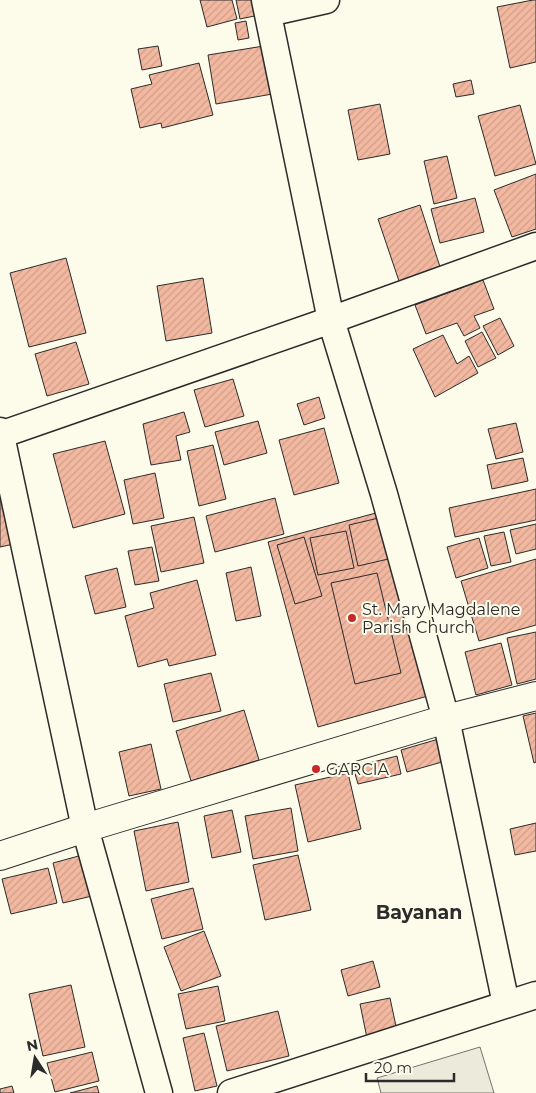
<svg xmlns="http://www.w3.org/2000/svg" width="536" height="1093" viewBox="0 0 536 1093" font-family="Montserrat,sans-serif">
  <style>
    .garden { fill: #ecebdb; stroke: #74746e }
    .building { fill: url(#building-hatch); stroke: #2b2b2b }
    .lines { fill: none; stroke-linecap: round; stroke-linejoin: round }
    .minor-casing { stroke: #2b2b2b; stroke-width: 29 }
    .tertiary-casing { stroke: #2b2b2b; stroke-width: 30 }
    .minor { stroke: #fdfbea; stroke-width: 26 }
    .tertiary { stroke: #fdfbea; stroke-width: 28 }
    .poi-dot { fill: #c62828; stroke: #fdfbea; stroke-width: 2 }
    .labels { text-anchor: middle; stroke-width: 4; stroke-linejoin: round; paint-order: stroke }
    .poi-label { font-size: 16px; fill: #2b2b2b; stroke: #fdfbea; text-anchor: start }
    .quarter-label { font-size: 19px; font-weight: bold; fill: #2b2b2b; stroke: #fdfbea }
  </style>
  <defs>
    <pattern id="building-hatch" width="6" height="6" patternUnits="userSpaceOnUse" patternTransform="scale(1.25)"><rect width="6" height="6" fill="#f2b8a0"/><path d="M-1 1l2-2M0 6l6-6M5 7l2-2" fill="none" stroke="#d09e8a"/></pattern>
  </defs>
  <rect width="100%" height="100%" fill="#fdfbea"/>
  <path class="garden" d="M480,1047L494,1093H381L377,1078Z"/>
  <path class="building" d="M200,0H232L237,19L207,27Z
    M236,0H261L264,14L240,19Z
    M533,0H536V62L510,68L497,7Z
    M246,21L249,38L238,40L235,23Z
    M270,45L278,93L216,104L208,55Z
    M158,46L162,66L142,70L138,49Z
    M199,63L213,115L162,128L161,123L140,128L131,89L152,84L149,75Z
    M471,80L474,94L456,97L453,84Z
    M380,104L390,154L358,160L348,110Z
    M520,105L536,164L495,176L478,116Z
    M447,156L457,198L434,204L424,161Z
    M536,174V229L512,237L494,190Z
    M475,198L484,232L440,243L431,209Z
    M420,205L441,270L400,284L378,219Z
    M66,258L86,333L29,347L10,273Z
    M203,278L212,333L166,341L157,286Z
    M483,280L494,309L474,316L480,328L464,336L457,323L426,334L415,305Z
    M500,318L514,346L498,355L483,326Z
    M482,332L496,358L478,367L465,341Z
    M443,335L457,364L469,356L478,373L435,397L413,349Z
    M76,342L89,384L47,396L35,354Z
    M233,379L244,416L205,427L194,390Z
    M319,397L325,418L304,425L297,404Z
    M184,412L190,432L176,436L181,460L151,465L143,424Z
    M258,421L267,453L224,465L215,432Z
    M516,423L523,452L496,459L488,429Z
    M324,428L339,483L294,495L279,440Z
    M105,441L125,514L73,528L53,454Z
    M213,445L226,499L199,506L187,451Z
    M523,458L528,481L492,489L487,465Z
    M155,473L164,518L133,524L124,480Z
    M0,478L23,542L0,547Z
    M536,489V520L455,537L449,508Z
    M275,498L284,534L215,552L206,516Z
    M387,510L435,694L318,727L268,542Z
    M387,516L397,557L358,566L349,525Z
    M194,517L204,563L161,572L151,526Z
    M536,524V549L516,554L510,530Z
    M346,531L354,568L318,575L310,538Z
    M504,532L511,562L491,566L484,536Z
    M304,537L322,596L295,604L277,545Z
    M479,538L488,568L456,578L447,547Z
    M152,547L159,581L135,585L128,551Z
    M536,559V625L479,641L461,581Z
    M251,567L261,616L236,621L226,573Z
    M117,568L126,607L95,614L85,576Z
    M377,573L401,673L355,684L331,583Z
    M197,580L216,655L169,666L167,659L138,667L125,616L154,608L150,593Z
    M536,632V679L517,684L507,638Z
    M501,643L512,685L476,695L465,652Z
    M211,673L221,711L173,722L164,684Z
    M244,710L259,760L191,781L176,731Z
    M536,713V762L534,763L523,716Z
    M442,738L449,760L407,772L401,750Z
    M151,744L161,789L129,796L119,752Z
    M397,756L401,774L358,784L353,767Z
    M348,773L361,829L308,842L295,785Z
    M291,808L298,851L253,859L245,816Z
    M232,810L241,852L212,858L204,816Z
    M178,822L189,882L146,891L134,831Z
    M536,823V851L515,855L510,829Z
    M86,854L96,895L63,903L53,863Z
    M298,855L311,910L265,920L253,865Z
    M48,868L57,903L11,914L2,879Z
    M193,888L203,929L162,939L151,899Z
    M204,931L221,976L181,991L164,947Z
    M373,961L380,987L348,996L341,970Z
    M71,985L85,1047L43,1056L29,994Z
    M218,986L225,1021L186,1029L178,994Z
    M390,998L397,1031L367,1038L360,1004Z
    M278,1011L289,1056L227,1071L216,1026Z
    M204,1033L217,1086L195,1091L183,1038Z
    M92,1052L99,1081L55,1092L47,1063Z
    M12,1086L14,1093H0V1089Z
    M97,1086L99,1093H70Z"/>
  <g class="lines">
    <g class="minor-casing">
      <path id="minor" d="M265,0L331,320L384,494L446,719L506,1004
        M268,13L326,0
        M0,431L85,828L159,1093
        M0,435L331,320L536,246
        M231,1093L536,995"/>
    </g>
    <g class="tertiary-casing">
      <path id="tertiary" d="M0,856L85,828L446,719L536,696"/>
    </g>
    <use href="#minor" class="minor"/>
    <use href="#tertiary" class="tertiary"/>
  </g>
  <g class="poi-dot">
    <circle cx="352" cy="618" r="5"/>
    <circle cx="316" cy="769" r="5"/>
  </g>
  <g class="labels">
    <g class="poi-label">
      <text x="362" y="615">St. Mary Magdalene<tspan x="362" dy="18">Parish Church</tspan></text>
      <text x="326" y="775">GARCIA</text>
    </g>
    <g class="quarter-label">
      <text x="419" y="919">Bayanan</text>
    </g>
  </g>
  <g transform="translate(35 1058) rotate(348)" stroke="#fdfbea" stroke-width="4" paint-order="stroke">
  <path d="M0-4L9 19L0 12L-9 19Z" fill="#2b2b2b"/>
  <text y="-8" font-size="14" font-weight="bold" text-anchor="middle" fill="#2b2b2b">N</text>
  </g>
  <path d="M366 1073v8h88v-8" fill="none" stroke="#2b2b2b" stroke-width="2.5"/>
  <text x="374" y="1073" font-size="15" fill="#2b2b2b" stroke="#fdfbea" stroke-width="4" paint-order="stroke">20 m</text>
</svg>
